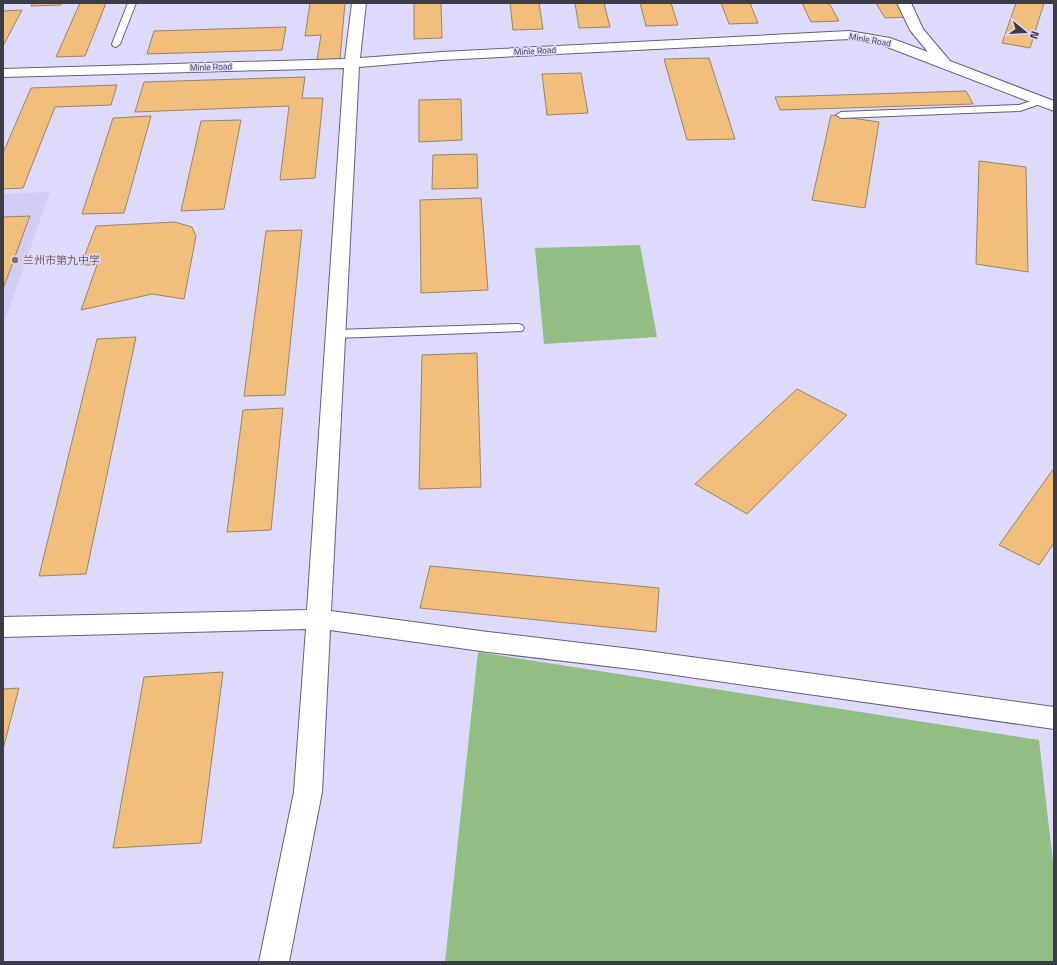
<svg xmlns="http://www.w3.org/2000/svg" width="1057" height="965" viewBox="0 0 1057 965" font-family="'Titillium Web','Noto Sans SC',sans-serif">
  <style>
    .built { fill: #d2cdf6 }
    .green { fill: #93be83 }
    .building { fill: #f1bf7b; stroke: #9a856a }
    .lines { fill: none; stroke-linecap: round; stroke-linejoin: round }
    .lane-casing { stroke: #64607d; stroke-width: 2 }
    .street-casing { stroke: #64607d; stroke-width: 2 }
    .lane { fill: #fff; fill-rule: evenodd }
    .street { fill: #fff; fill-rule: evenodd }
    .education-dot { fill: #8d6e63; stroke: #dddafb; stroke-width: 1.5 }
    .labels { text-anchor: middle; stroke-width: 3; stroke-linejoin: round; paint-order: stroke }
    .far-street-label { font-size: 9px; fill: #3c3b48; stroke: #dddafb }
    .education-label { font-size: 11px; fill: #785e54; stroke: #dddafb; text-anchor: start }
  </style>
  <rect width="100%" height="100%" fill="#dddafb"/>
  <path class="built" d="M50,192L3,326V194Z"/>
  <path class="green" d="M640,245L657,337L544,344L535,248Z
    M478,652L1039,740L1054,871V962H445Z"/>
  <path class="building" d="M33,3H63L61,5L31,6Z
    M80,3H106L85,56L56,57Z
    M310,3H345L340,59L317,60L321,35L305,36Z
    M414,3H441L442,38L414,39Z
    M510,3H539L543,29L513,30Z
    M575,3H604L610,27L579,28Z
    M640,3H671L678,25L646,26Z
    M721,3H750L758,23L729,24Z
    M802,3H829L839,21L811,22Z
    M876,3H902L910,17L885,18Z
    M1016,3H1044L1030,48L1002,43Z
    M22,10L3,46V11Z
    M286,27L282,50L147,54L154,31Z
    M709,58L735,139L687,140L664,59Z
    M581,73L588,113L547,115L542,74Z
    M305,77L302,98H323L315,178L280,180L289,106L135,112L144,82Z
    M117,85L111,105L55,107L23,188L3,189V153L31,88Z
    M966,91L973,104L780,110L775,97Z
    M461,99L462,140L419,142V100Z
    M831,115L879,122L865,208L812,200Z
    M151,116L124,213L82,214L113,118Z
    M241,120L224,209L181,211L201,121Z
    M477,154L478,188L432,189L433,155Z
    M979,161L1026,167L1028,272L976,264Z
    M481,198L488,290L421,293L420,200Z
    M30,216L3,289V217Z
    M175,222L192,227L196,236L184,299L152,294L81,310L97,265H81L96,226Z
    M302,230L285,395L244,396L266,231Z
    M136,337L86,574L39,576L97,339Z
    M477,353L481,487L419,489L422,355Z
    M797,389L847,415L747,514L695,484Z
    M283,408L271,530L227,532L243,410Z
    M1054,468V543L1039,565L999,545Z
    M430,566L659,588L656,632L420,608Z
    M223,672L201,843L113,848L144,677Z
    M19,688L3,749V689Z"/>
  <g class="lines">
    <g class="lane-casing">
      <path id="lane" d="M128,3H136L120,44L116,47L113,46L112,44Z
        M1040,98L1045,101L1043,103L1020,111L841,118L836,115L841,112L1019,105Z
        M518,324L522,325L524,328L522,331L336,338L332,337L330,334L332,331L336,330Z"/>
    </g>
    <g class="street-casing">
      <path id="street" d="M352,3H366L360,58L442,52L849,31L890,38L928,52L910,30L897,3H911L923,29L950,61L1054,101V111L882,45L849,39L442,60L359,67L331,611L488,632L640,650L1054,707V729L640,670L488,652L330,630L322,792L289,962H259L294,792L306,629L3,637V617L307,610L344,68L3,77V69L345,59Z"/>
    </g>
    <use href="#lane" class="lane"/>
    <use href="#street" class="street"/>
  </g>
  <circle class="education-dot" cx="15" cy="260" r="4"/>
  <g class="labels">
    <g class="far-street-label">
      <text transform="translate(870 40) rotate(10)" y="3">Minle Road</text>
      <text transform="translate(535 51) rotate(-3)" y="3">Minle Road</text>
      <text transform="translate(211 67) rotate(-2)" y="3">Minle Road</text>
    </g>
    <g class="education-label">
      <text x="23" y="264">兰州市第九中学</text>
    </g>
  </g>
  <rect width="1057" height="965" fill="none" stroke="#3c3b48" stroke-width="8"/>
  <g transform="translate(1025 32) rotate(108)" stroke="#dddafb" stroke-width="3" paint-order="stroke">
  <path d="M0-3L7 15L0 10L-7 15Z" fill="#3c3b48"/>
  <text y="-6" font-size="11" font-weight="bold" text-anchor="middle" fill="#3c3b48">N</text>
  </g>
</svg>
